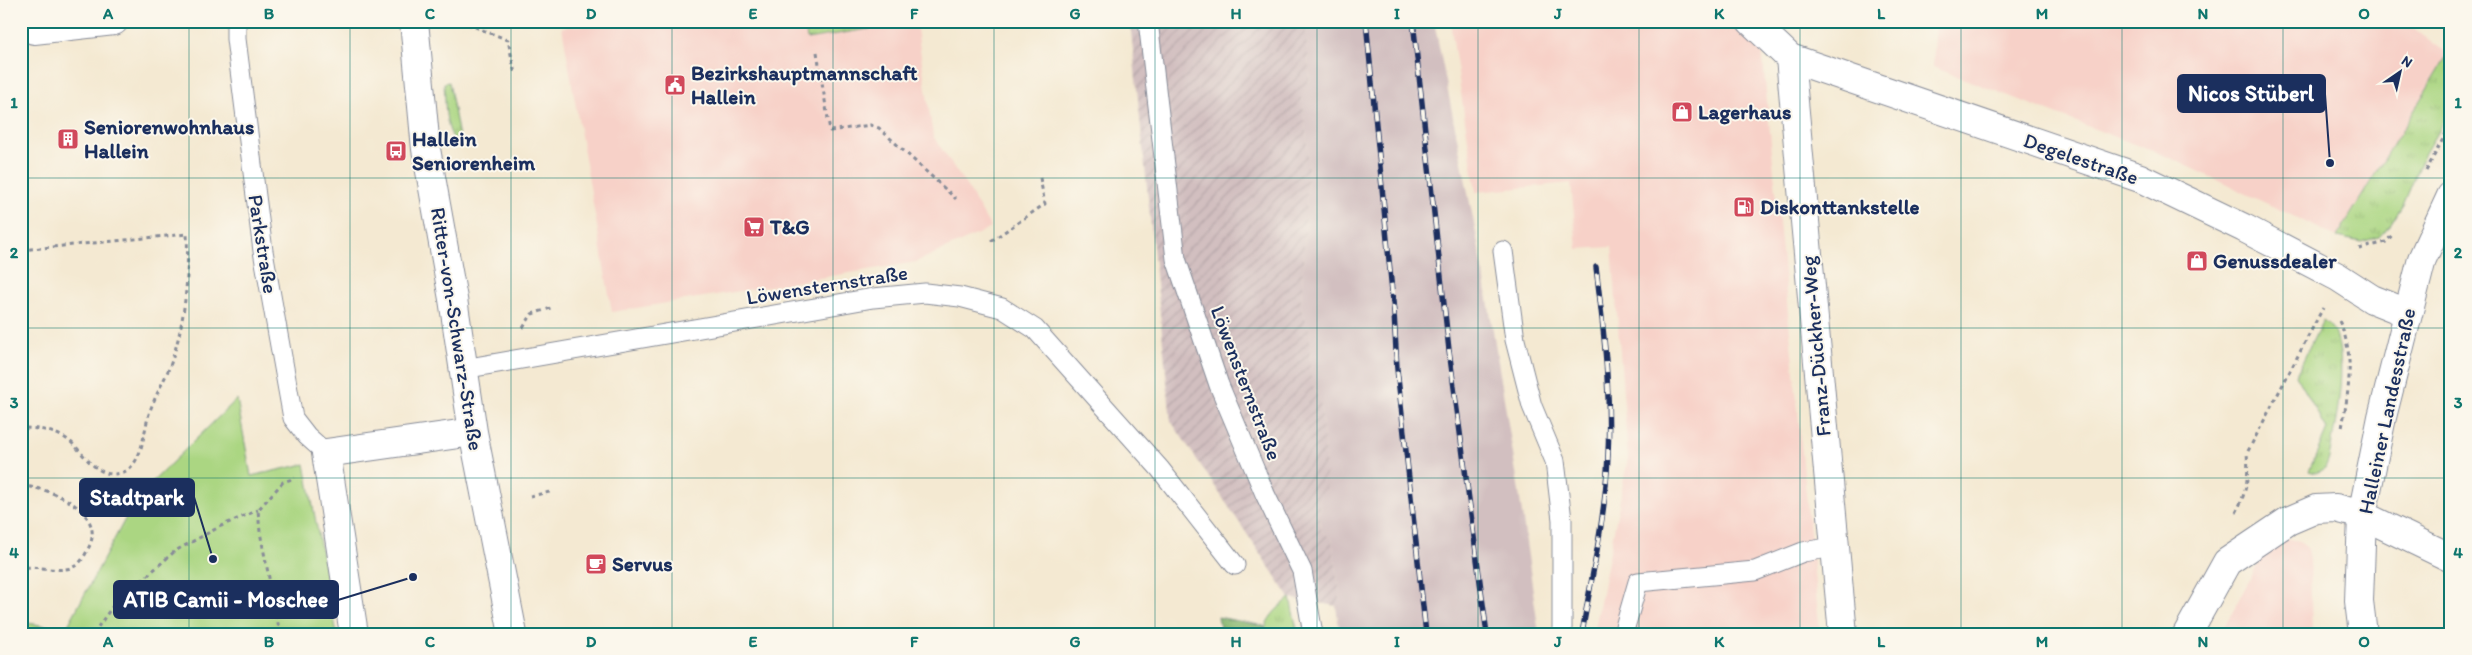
<svg xmlns="http://www.w3.org/2000/svg" width="2472" height="655" viewBox="0 0 2472 655" font-family="Itim,sans-serif">
  <style>
    .built { fill: #f7d1c8 }
    .industrial { fill: url(#industrial-furrows) }
    .railway { fill: #d2bfc0 }
    .grass { fill: url(#grass-tufts); stroke: #638270 }
    .forest { fill: url(#forest-firs); stroke: #527367 }
    .park { fill: #abd682; stroke: #638270 }
    .lines { fill: none; stroke-linecap: round; stroke-linejoin: round }
    .service-casing { stroke: #888c98; stroke-width: 21 }
    .minor-casing { stroke: #888c98; stroke-width: 30 }
    .secondary-casing { stroke: #888c98; stroke-width: 30 }
    .path { stroke: #888c98; stroke-width: 3; stroke-dasharray: 4 4; stroke-linecap: butt }
    .service { stroke: #fff; stroke-width: 19 }
    .minor { stroke: #fff; stroke-width: 28 }
    .secondary { stroke: #fff; stroke-width: 28 }
    .rail-casing { stroke: #1b2f5e; stroke-width: 5.5 }
    .rail { stroke: #fbf7ec; stroke-width: 4; stroke-dasharray: 11; stroke-linecap: butt }
    .grid { fill: none; stroke: #0f766e; stroke-width: 1; stroke-opacity: 0.55 }
    .labels { text-anchor: middle; stroke-width: 4; stroke-linejoin: round; paint-order: stroke }
    .poi-label { font-size: 21px; font-weight: bold; fill: #1b2f5e; stroke: #fbf7ec; text-anchor: start }
    .street-label { font-size: 21px; fill: #1b2f5e; stroke: #fbf7ec }
    .leader { fill: none; stroke: #1b2f5e; stroke-width: 2 }
    .callout-dot { fill: #1b2f5e; stroke: #fbf7ec; stroke-width: 2 }
    .callout { fill: #1b2f5e; stroke: #1b2f5e; stroke-width: 2 }
    .callout-label { font-size: 22px; text-anchor: middle; font-weight: bold; fill: #fff }
    .neatline { fill: none; stroke: #0f766e; stroke-width: 2 }
    .grid-label { font-size: 16px; text-anchor: middle; font-weight: bold; fill: #0f766e }
  </style>
  <defs>
    <pattern id="industrial-furrows" width="10" height="10" patternUnits="userSpaceOnUse" patternTransform="scale(1.25)"><rect width="10" height="10" fill="#d2bfc0"/><path d="M-1 1l2-2M0 10L10 0M9 11l2-2" fill="none" stroke="#b4a4a7"/></pattern>
    <pattern id="grass-tufts" width="24" height="20" patternUnits="userSpaceOnUse" patternTransform="scale(1.25)"><rect width="24" height="20" fill="#abd682"/><path d="M3 7l-1-3M5 7V3M7 7l1-3M15 17l-1-3M17 17v-4M19 17l1-3" fill="none" stroke="#93b873"/></pattern>
    <pattern id="forest-firs" width="22" height="20" patternUnits="userSpaceOnUse" patternTransform="scale(1.25)"><rect width="22" height="20" fill="#88b770"/><path d="M5 1l3.5 6h-7zM16 11l3.5 6h-7z" fill="#6e955f"/></pattern>
  </defs>
  <rect width="100%" height="100%" fill="#fbf7ec"/>
  <filter id="ink" filterUnits="userSpaceOnUse"><feTurbulence type="fractalNoise" baseFrequency=".02" numOctaves="2"/><feDisplacementMap in="SourceGraphic" scale="10" xChannelSelector="R" yChannelSelector="G"/><feConvolveMatrix kernelMatrix="1 2 1 2 8 2 1 2 1" color-interpolation-filters="sRGB"/></filter>
  <filter id="wash" filterUnits="userSpaceOnUse"><feTurbulence type="fractalNoise" baseFrequency=".0096" numOctaves="4" result="noise"/><feDisplacementMap in="SourceGraphic" scale="20" xChannelSelector="R" yChannelSelector="G"/><feGaussianBlur stdDeviation="1.12" result="paint"/><feColorMatrix in="noise" values="0 0 0 0 0 0 0 0 0 0 0 0 0 0 0 0 0 1.4 0 .05"/><feComposite in="paint" operator="in"/></filter>
  <g filter="url(#wash)">
    <rect width="100%" height="100%" fill="#f4e9d2"/>
    <path class="built" d="M708,21H804L807,38L916,22L933,136L969,190L991,228L916,262L612,312L562,27L598,24Z
      M1450,21H1759L1820,634H1594L1628,458L1612,247L1577,249L1571,183L1476,192Z
      M1936,21H2404L2448,54L2337,237L2173,159L1933,67Z
      M2289,539L2300,541L2308,549L2310,561L2312,634H2220L2262,557L2278,542Z"/>
    <path class="industrial" d="M1130,21H1306L1310,86L1302,95L1309,159L1301,305L1310,330L1311,379L1321,404L1328,490L1319,500L1321,531L1332,538L1341,601L1336,606L1290,598L1171,421Z"/>
    <path class="railway" d="M1306,21H1434L1483,269L1518,485L1539,634H1340L1336,606L1341,600L1332,538L1321,531L1319,499L1328,490L1321,404L1311,379L1310,330L1301,305L1309,159L1302,95L1310,85Z"/>
    <path class="grass" d="M804,21H917L807,39Z
      M2448,54L2451,56V109L2425,153L2404,203L2391,224L2379,237L2361,242L2337,237Z
      M449,82L461,148C443,131 446,106 444,83Z
      M2323,320C2356,338 2334,429 2329,458L2325,468L2316,473L2309,471L2327,429L2296,375Z
      M1290,598L1298,634H1265C1264,619 1279,607 1290,598Z"/>
    <path class="forest" d="M1218,617L1264,626L1265,634H1221Z"/>
    <path class="park" d="M237,399L251,476L305,464L337,634H21V622L66,629L137,497Z"/>
  </g>
  <g filter="url(#ink)">
    <g class="lines">
      <g class="service-casing">
        <path id="service" d="M236,21V39L263,251L293,418L307,436L326,453
          M1148,21L1176,259L1219,385L1265,494L1302,571L1313,634
          M1503,251L1515,340L1532,406L1555,461L1562,520V634
          M463,369L873,298L925,293L960,297L1002,308L1035,329L1160,469L1235,565
          M1623,634L1638,582L1755,571L1803,552L1834,547"/>
      </g>
      <g class="minor-casing">
        <path id="minor" d="M414,21L426,149L453,299L473,432L513,634
          M1751,21L1790,58L2140,178L2244,228L2338,277L2372,299L2407,313
          M34,30L114,21
          M1790,58L1843,634
          M354,634L326,453L473,432
          M2187,634L2227,562L2288,521L2316,509L2336,508L2362,515L2451,558"/>
      </g>
      <g class="secondary-casing">
        <path id="secondary" d="M2363,634L2359,601L2362,515L2382,417L2422,259L2451,196"/>
      </g>
      <path class="path" d="M460,21L508,40L515,74
        M2440,21L2451,31
        M817,52L830,131L870,125L879,128L956,199
        M2426,171L2451,124
        M991,241L1045,204L1040,178
        M2359,249L2386,242L2393,234
        M21,250L187,234C189,278 185,324 170,366C164,381 155,396 150,411C142,433 144,474 113,474C92,474 81,447 65,438C51,430 37,428 21,428
        M2339,321C2356,355 2348,393 2342,428
        M523,328L532,314L554,307
        M21,486C49,487 104,510 90,545C87,551 83,560 78,564C63,576 39,564 21,568
        M530,496L550,492
        M2236,513C2247,490 2249,478 2247,453L2323,308
        M93,634L112,607L175,551L221,526L258,510
        M280,634L260,532L258,510L283,482L295,478"/>
      <use href="#service" class="service"/>
      <use href="#minor" class="minor"/>
      <use href="#secondary" class="secondary"/>
      <g class="rail-casing">
        <path id="rail" d="M1366,21L1394,312L1397,369L1426,634
          M1413,21L1449,350L1487,634
          M1582,634C1590,584 1602,534 1606,484C1613,411 1605,339 1596,267"/>
      </g>
      <use href="#rail" class="rail"/>
    </g>
  </g>
  <path class="grid" d="M189,21V634M350,21V634M511,21V634M672,21V634M833,21V634M994,21V634M1155,21V634M1317,21V634M1478,21V634M1639,21V634M1800,21V634M1961,21V634M2122,21V634M2283,21V634M21,178H2451M21,328H2451M21,478H2451"/>
  <defs>
    <g id="civic-square" transform="scale(1.125)"><rect x="-9" y="-9" width="18" height="18" rx="4" fill="#d1495b" stroke="#fbf7ec"/><path d="M-.6-6.5H3V-4.5H.6V-3L4-1V1h2V6H-6V1h2V-1L-.6-3ZM-1.2 2.5V6h2.4V2.5Z" fill="#fff"/></g>
    <g id="shop-square" transform="scale(1.125)"><rect x="-9" y="-9" width="18" height="18" rx="4" fill="#d1495b" stroke="#fbf7ec"/><path d="M-5-2.5h2.3a2.7 3.5 0 0 1 5.4 0H5L5.5 6h-11ZM-1.5-2.5h3a1.5 2.3 0 0 0-3 0Z" fill="#fff"/></g>
    <g id="building-square" transform="scale(1.125)"><rect x="-9" y="-9" width="18" height="18" rx="4" fill="#d1495b" stroke="#fbf7ec"/><path d="M-4-6H4V6H1V3H-1V6H-4ZM-2.5-4.3h1.7v1.8h-1.7ZM.8-4.3h1.7v1.8H.8ZM-2.5-1h1.7V.8h-1.7ZM.8-1h1.7V.8H.8Z" fill="#fff"/></g>
    <g id="bus-square" transform="scale(1.125)"><rect x="-9" y="-9" width="18" height="18" rx="4" fill="#d1495b" stroke="#fbf7ec"/><path d="M-5-6H5V4H4V6H2V4H-2V6H-4V4H-5ZM-3.5-4V0h7V-4ZM-3.5 1.2v1.5H-2V1.2ZM2 1.2v1.5H3.5V1.2Z" fill="#fff"/></g>
    <g id="fuel-square" transform="scale(1.125)"><rect x="-9" y="-9" width="18" height="18" rx="4" fill="#d1495b" stroke="#fbf7ec"/><path d="M-5.5-6h7V0h2V4h1.3V-2.5L3-4.5l.8-.8L6-3V5H2.5V1h-1V6h-7ZM-4.2-4.7v3.2H.2V-4.7Z" fill="#fff"/></g>
    <g id="supermarket-square" transform="scale(1.125)"><rect x="-9" y="-9" width="18" height="18" rx="4" fill="#d1495b" stroke="#fbf7ec"/><path d="M-6-5.5h2.5l.6 2H6L4.5 2H-2.5L-4.4-4H-6ZM-1.5 3.2a1.3 1.3 0 1 0 .1 0ZM3 3.2a1.3 1.3 0 1 0 .1 0Z" fill="#fff"/></g>
    <g id="cafe-square" transform="scale(1.125)"><rect x="-9" y="-9" width="18" height="18" rx="4" fill="#d1495b" stroke="#fbf7ec"/><path d="M-5.5-4.5H6V0H3Q3 3.5 0 3.5H-2.5Q-5.5 3.5-5.5 0ZM3-3.2v2h1.7v-2ZM-6 4.5H4V6H-6Z" fill="#fff"/></g>
  </defs>
  <g fill-rule="evenodd">
    <use href="#civic-square" x="675" y="85"/>
    <use href="#shop-square" x="1682" y="112"/>
    <use href="#building-square" x="68" y="139"/>
    <use href="#bus-square" x="396" y="151"/>
    <use href="#fuel-square" x="1744" y="207"/>
    <use href="#supermarket-square" x="754" y="227"/>
    <use href="#shop-square" x="2197" y="261"/>
    <use href="#cafe-square" x="596" y="564"/>
  </g>
  <g class="labels">
    <g class="poi-label">
      <text x="691" y="80">Bezirkshauptmannschaft<tspan x="691" dy="24">Hallein</tspan></text>
      <text x="1698" y="119">Lagerhaus</text>
      <text x="84" y="134">Seniorenwohnhaus<tspan x="84" dy="24">Hallein</tspan></text>
      <text x="412" y="146">Hallein<tspan x="412" dy="24">Seniorenheim</tspan></text>
      <text x="1760" y="214">Diskonttankstelle</text>
      <text x="770" y="234">T&amp;G</text>
      <text x="2213" y="268">Genussdealer</text>
      <text x="612" y="571">Servus</text>
    </g>
    <g class="street-label">
      <text transform="translate(2081 159) rotate(19)" y="7">Degelestraße</text>
      <text transform="translate(263 244) rotate(81)" y="7">Parkstraße</text>
      <text transform="translate(827 285) rotate(-9)" y="7">Löwensternstraße</text>
      <text transform="translate(457 329) rotate(81)" y="7">Ritter-von-Schwarz-Straße</text>
      <text transform="translate(1816 346) rotate(-95)" y="7">Franz-Dückher-Weg</text>
      <text transform="translate(1246 383) rotate(69)" y="7">Löwensternstraße</text>
      <text transform="translate(2387 411) rotate(-78)" y="7">Halleiner Landesstraße</text>
    </g>
  </g>
  <path class="leader" d="M2330 163L2325 94M213 559L194 497M413 577L338 600"/>
  <g class="callout-dot">
    <circle cx="2330" cy="163" r="5"/>
    <circle cx="213" cy="559" r="5"/>
    <circle cx="413" cy="577" r="5"/>
  </g>
  <g class="callout">
    <rect x="2178" y="75" width="147" height="37" rx="5"/>
    <rect x="80" y="479" width="114" height="37" rx="5"/>
    <rect x="114" y="581" width="224" height="37" rx="5"/>
  </g>
  <g class="callout-label">
    <text x="2251" y="101">Nicos Stüberl</text>
    <text x="137" y="505">Stadtpark</text>
    <text x="226" y="607">ATIB Camii - Moschee</text>
  </g>
  <rect width="2472" height="655" fill="none" stroke="#fbf7ec" stroke-width="55"/>
  <g transform="translate(2400 72) rotate(34)" stroke="#fbf7ec" stroke-width="4" paint-order="stroke">
  <path d="M0-4L9 19L0 12L-9 19Z" fill="#1b2f5e"/>
  <text y="-8" font-size="14" font-weight="bold" text-anchor="middle" fill="#1b2f5e">N</text>
  </g>
  <rect x="28" y="28" width="2416" height="600" class="neatline"/>
  <g class="grid-label">
    <text x="108" y="19">A</text>
    <text x="269" y="19">B</text>
    <text x="430" y="19">C</text>
    <text x="591" y="19">D</text>
    <text x="753" y="19">E</text>
    <text x="914" y="19">F</text>
    <text x="1075" y="19">G</text>
    <text x="1236" y="19">H</text>
    <text x="1397" y="19">I</text>
    <text x="1558" y="19">J</text>
    <text x="1719" y="19">K</text>
    <text x="1881" y="19">L</text>
    <text x="2042" y="19">M</text>
    <text x="2203" y="19">N</text>
    <text x="2364" y="19">O</text>
    <text x="14" y="108">1</text>
    <text x="2458" y="108">1</text>
    <text x="14" y="258">2</text>
    <text x="2458" y="258">2</text>
    <text x="14" y="408">3</text>
    <text x="2458" y="408">3</text>
    <text x="14" y="558">4</text>
    <text x="2458" y="558">4</text>
    <text x="108" y="647">A</text>
    <text x="269" y="647">B</text>
    <text x="430" y="647">C</text>
    <text x="591" y="647">D</text>
    <text x="753" y="647">E</text>
    <text x="914" y="647">F</text>
    <text x="1075" y="647">G</text>
    <text x="1236" y="647">H</text>
    <text x="1397" y="647">I</text>
    <text x="1558" y="647">J</text>
    <text x="1719" y="647">K</text>
    <text x="1881" y="647">L</text>
    <text x="2042" y="647">M</text>
    <text x="2203" y="647">N</text>
    <text x="2364" y="647">O</text>
  </g>
</svg>
